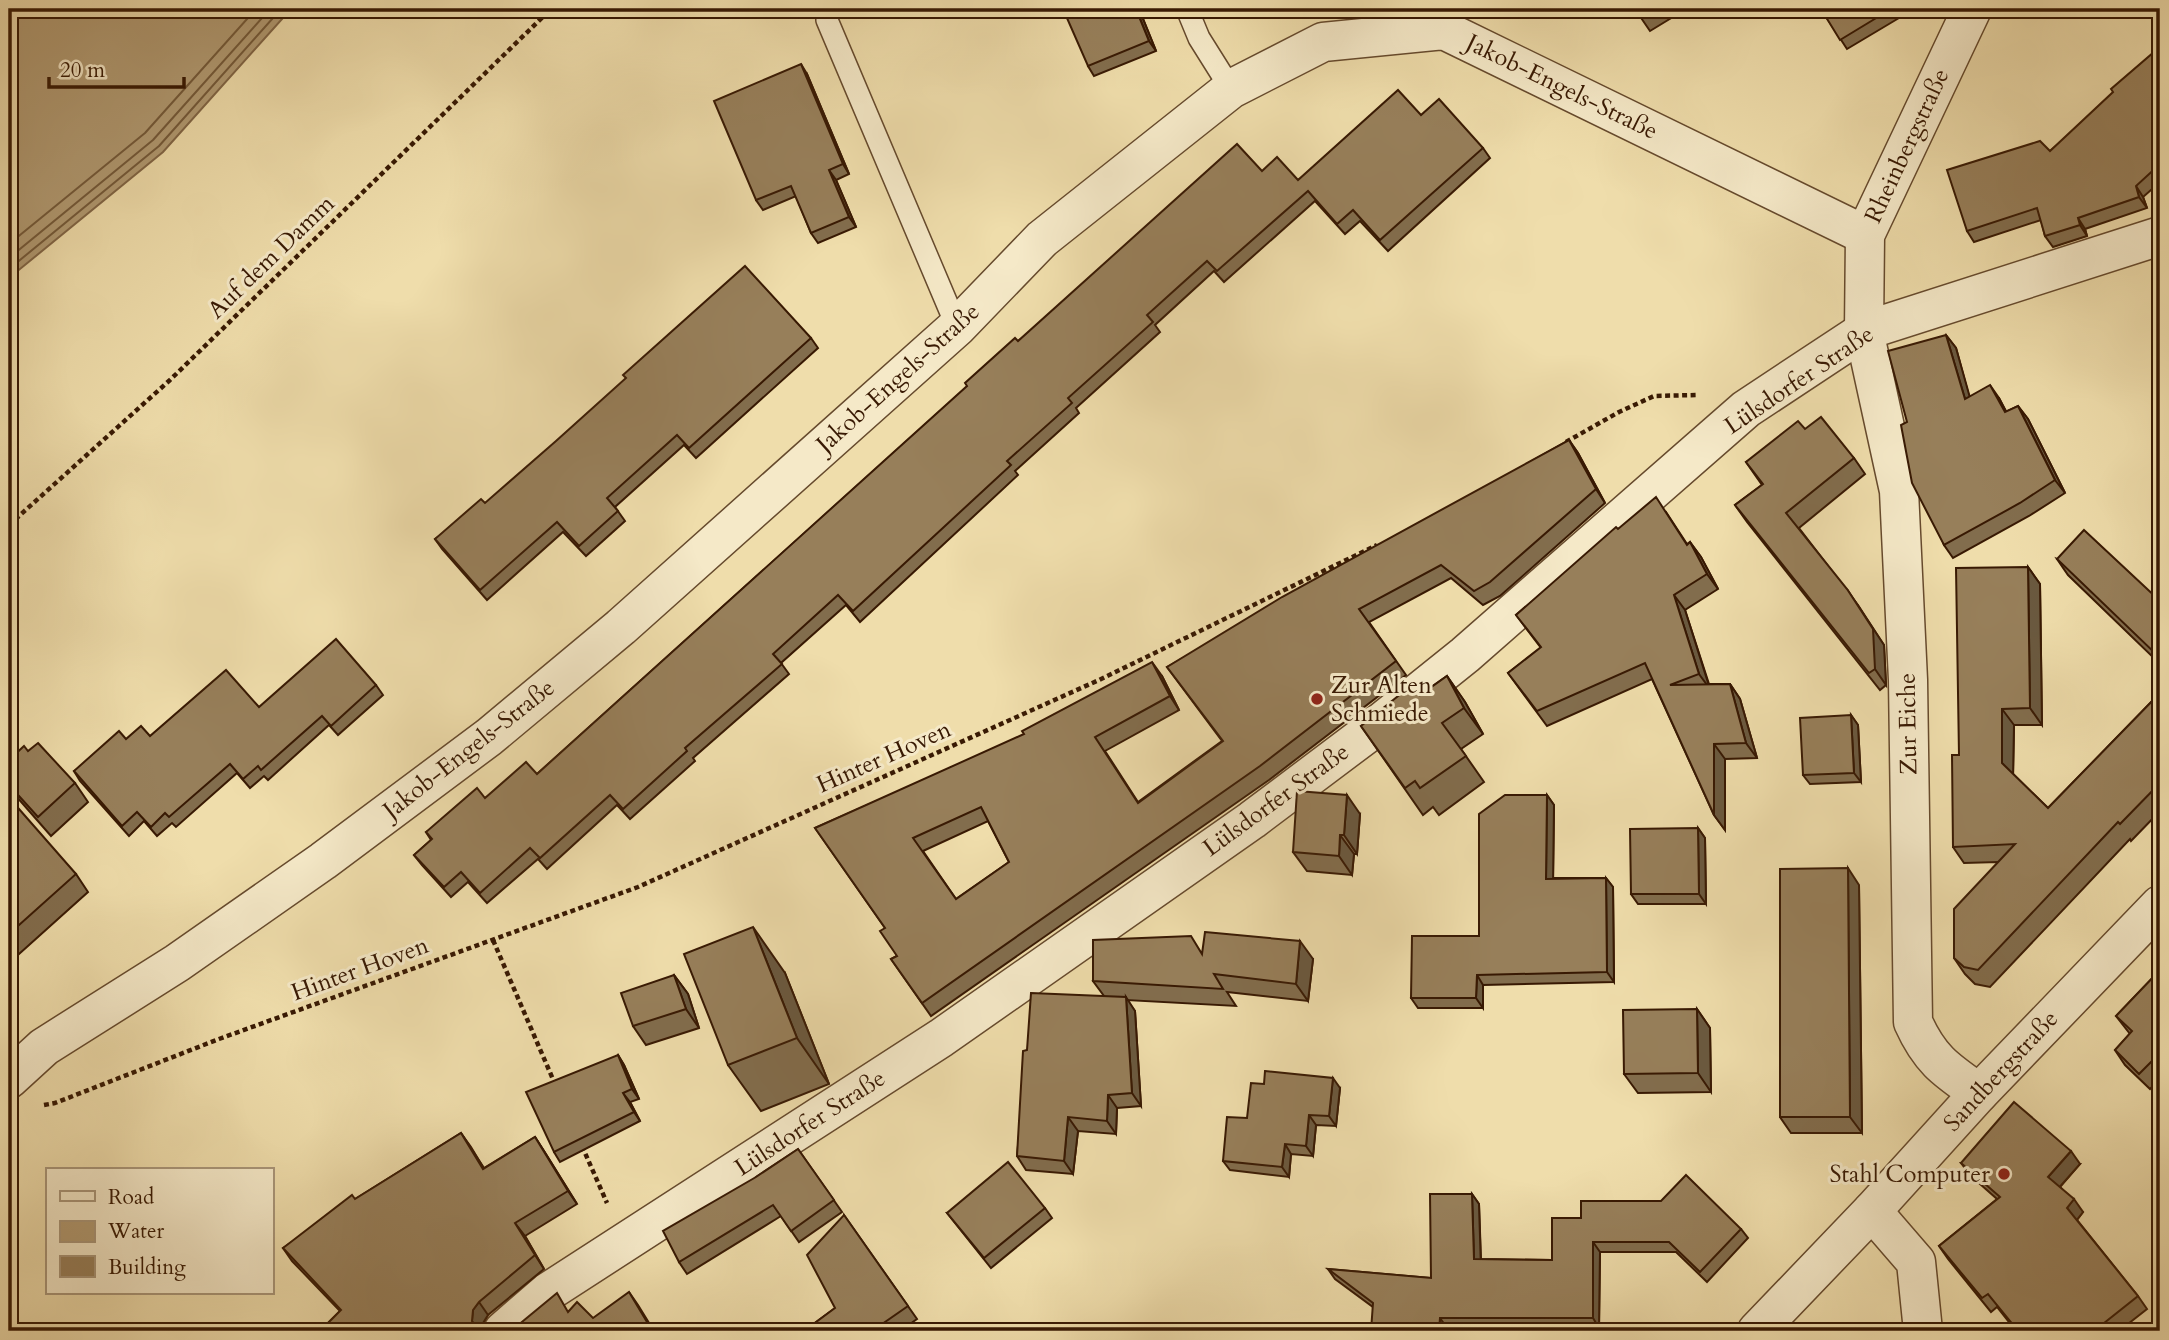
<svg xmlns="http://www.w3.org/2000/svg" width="2169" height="1340" viewBox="0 0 2169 1340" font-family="Cardo,serif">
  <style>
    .water { fill: #b19a72; stroke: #816646; stroke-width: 2 }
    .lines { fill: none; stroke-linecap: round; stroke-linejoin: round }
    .shore { stroke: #745a3a; stroke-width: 2 }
    .service-casing { stroke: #664a2d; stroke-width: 24 }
    .minor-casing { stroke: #664a2d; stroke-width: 41 }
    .tertiary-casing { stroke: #664a2d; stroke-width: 41 }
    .path { stroke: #381903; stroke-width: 4.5; stroke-dasharray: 5 3.5; stroke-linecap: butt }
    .service { stroke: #f5e9c8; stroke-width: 21 }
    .minor { stroke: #f5e9c8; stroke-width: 38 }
    .tertiary { stroke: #f5e9c8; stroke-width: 38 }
    .wall { fill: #826d4d; stroke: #381903; stroke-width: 2; fill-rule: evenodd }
    .shaded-wall { fill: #6a593f; stroke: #381903; stroke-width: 2 }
    .building { fill: #977f5a; stroke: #381903; stroke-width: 2; fill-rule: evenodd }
    .poi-dot { fill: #8f2418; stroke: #f5e9c8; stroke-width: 2.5 }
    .labels { text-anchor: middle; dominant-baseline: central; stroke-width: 6; stroke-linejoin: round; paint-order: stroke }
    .street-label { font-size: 24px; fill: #381903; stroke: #f5e9c8 }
    .poi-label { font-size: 24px; fill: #381903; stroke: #f5e9c8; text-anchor: start }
  </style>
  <rect width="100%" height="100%" fill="#efddab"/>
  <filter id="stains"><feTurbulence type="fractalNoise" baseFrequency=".00286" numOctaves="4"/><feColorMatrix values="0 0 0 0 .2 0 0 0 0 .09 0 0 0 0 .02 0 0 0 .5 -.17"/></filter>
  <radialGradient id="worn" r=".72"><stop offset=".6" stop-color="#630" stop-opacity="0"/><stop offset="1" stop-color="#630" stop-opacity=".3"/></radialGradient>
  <!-- water -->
  <polygon class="water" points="9,9 291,9 163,152 9,278"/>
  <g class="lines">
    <!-- shore -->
    <g class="shore">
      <polyline points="9,244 145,133 256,9"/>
      <polyline points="9,258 153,140 270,9"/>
      <polyline points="9,269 159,146 281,9"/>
    </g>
    <defs>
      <g id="service">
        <polyline points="1187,9 1199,38 1231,89"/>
        <polyline points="827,20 957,327"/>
      </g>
      <g id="minor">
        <path d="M1972 9 1865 235 1864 331 1899 491 1908 680 1913 1022C1930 1060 1946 1070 1979 1093"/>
        <polyline points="9,1079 44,1047 177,963 323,861 489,737 621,627 957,327 1042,239 1231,89 1323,42 1444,30 1865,235"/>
        <polyline points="1872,1211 1916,1262 1923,1331"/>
        <polyline points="503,1331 548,1292 941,1038 1252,820 1369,732 1465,655 1746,409 1864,331 2160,236"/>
      </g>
      <polyline id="tertiary" points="1757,1331 1872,1211 1979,1093 2160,905"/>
    </defs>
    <!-- service casing -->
    <use href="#service" class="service-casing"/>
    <!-- minor casing -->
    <use href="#minor" class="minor-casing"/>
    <!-- tertiary casing -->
    <use href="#tertiary" class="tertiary-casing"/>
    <!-- path -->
    <g class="path">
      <polyline points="1566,442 1619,412 1654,396 1696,395"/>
      <polyline points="9,525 170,380 551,9"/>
      <polyline points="493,940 555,1084"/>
      <polyline points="44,1105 55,1103 219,1039 638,887 1099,680 1377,545"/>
      <polyline points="582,1146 607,1203"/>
    </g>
    <!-- service -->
    <use href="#service" class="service"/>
    <!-- minor -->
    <use href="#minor" class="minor"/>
    <!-- tertiary -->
    <use href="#tertiary" class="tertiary"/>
  </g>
  <!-- wall -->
  <g class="wall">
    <polygon points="1139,9 1156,51 1094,76 1088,66"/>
    <polygon points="1635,9 1686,9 1650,31"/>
    <polygon points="1821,9 1894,9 1899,18 1847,49"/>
    <polygon points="2160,59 2160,182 2143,197 2147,208 2085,229 2087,236 2053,247 2045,236 2041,220 1974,242 1967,231 2050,151"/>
    <polygon points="807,74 849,174 836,180 856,227 818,243 811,233 796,196 763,210 756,200"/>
    <polygon points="1421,115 1483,148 1490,158 1388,251 1360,221 1345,234 1315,201 1224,282 1214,271 1155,325 1160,332 1076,408 1079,413 1015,471 1018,475 860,622 846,605 781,663 789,674 693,758 695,761 630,819 617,805 547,869 538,859 487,903 468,882 451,897 422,865 414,855 431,840 426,832 485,798 537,774 1018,341 1262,171 1298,180"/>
    <polygon points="1946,335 1956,348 1969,396 1999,398 2006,412 2018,406 2028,419 2065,493 2029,516 1953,558 1944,545 1907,422"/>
    <polygon points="811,338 818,348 696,458 684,445 615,507 625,521 586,556 563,532 487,600 442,549 435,539 485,503"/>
    <polygon points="1805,429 1854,458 1865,474 1799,528 1858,605 1884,645 1886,685 1880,690 1747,522 1735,505 1762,485 1746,462"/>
    <path d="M1569 440 1578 453 1605 503 1500 596 1483 605 1451 578 1369 622 1406 675 1269 780 931 1016 891 959 897 956 885 928 815 828 1162 676 1179 710 1105 751 1138 802 1222 741 1167 667ZM988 821 1009 862 956 899 923 851Z"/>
    <polygon points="1666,512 1687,544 1690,542 1701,557 1718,589 1685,610 1709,684 1730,684 1740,699 1757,758 1725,759 1725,830 1714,815 1652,679 1547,726 1508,673 1541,648 1516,615 1618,529"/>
    <polygon points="2057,559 2160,601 2160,664 2068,575"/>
    <polygon points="2028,567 2040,584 2042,725 2014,725 2013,774 2048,808 2159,694 2155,688 2160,682 2160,811 2131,841 2130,839 1990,987 1975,984 1965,974 1954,958 1998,862 1964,863 1953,847 1959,755"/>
    <polygon points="1447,676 1465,702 1483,734 1461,749 1484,782 1439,815 1433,807 1423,815 1361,726 1420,695"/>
    <polygon points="376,685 383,695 338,735 329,725 268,780 264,776 250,788 237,773 176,827 172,823 157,836 144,821 129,836 80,781 74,771 126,739 150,736 259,707"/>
    <polygon points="1851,715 1858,725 1861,782 1810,784 1803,775"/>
    <polygon points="28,751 75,783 88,802 51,836 9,788 9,760"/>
    <polygon points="1547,795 1554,805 1553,878 1606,878 1613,887 1614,982 1483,985 1483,1008 1418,1008 1411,998 1479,936"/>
    <polygon points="1360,814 1357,854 1354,854 1352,875 1307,871 1293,852"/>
    <polygon points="9,818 76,874 88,892 9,963"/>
    <polygon points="1698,828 1705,838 1706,904 1638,904 1631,894"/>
    <polygon points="1859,885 1862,1133 1791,1133 1780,1117"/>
    <polygon points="1202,952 1313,959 1308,1001 1227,992 1236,1006 1127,1000 1135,1011 1141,1106 1117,1108 1116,1134 1078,1131 1073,1174 1026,1170 1017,1156 1027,1050 1104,996 1093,981"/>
    <polygon points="2160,970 2160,1079 2150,1089 2125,1065 2115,1050 2130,1034 2116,1016"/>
    <polygon points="785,973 829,1084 761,1111 728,1065"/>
    <polygon points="674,975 688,994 699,1028 646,1045 633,1026"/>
    <polygon points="1697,1009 1710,1028 1711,1092 1638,1093 1624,1074"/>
    <polygon points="618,1055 624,1065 639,1099 630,1102 640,1121 560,1162 554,1152"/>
    <polygon points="1340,1088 1336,1126 1316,1125 1313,1156 1291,1154 1289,1177 1230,1170 1223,1161 1247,1118"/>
    <polygon points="461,1133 484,1168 535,1137 544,1151 577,1204 525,1236 544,1269 488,1315 483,1323 482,1331 320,1331 340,1311 292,1261 283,1248 355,1199"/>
    <polygon points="798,1149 842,1212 799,1242 781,1216 687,1274 679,1262 756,1177"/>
    <polygon points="1961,1163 2080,1164 2060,1187 2083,1212 2077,1220 2138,1296 2147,1309 2119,1331 2016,1331 1997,1307 1991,1312 1948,1259 1939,1246 1997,1199 1971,1176"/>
    <polygon points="1472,1194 1479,1204 1481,1259 1552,1260 1552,1218 1741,1229 1748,1238 1707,1282 1676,1252 1600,1252 1599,1328 1447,1328 1373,1307 1335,1279 1328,1269 1431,1278"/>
    <polygon points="1045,1208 1052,1218 991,1268 947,1213"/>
    <polygon points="844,1215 917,1319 900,1331 804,1331 835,1308"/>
  </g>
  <!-- shaded-wall -->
  <g class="shaded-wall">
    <polygon points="1136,9 1139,9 1156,51 1149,41"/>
    <polygon points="801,64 807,74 849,174 843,164"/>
    <polygon points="829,170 836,180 856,227 849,217"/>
    <polygon points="2136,186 2143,197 2147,208 2139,197"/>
    <polygon points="2078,218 2085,229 2087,236 2080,225"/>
    <polygon points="1946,335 1956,348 1974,412 1965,399"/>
    <polygon points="1990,385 1999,398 2014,426 2005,412"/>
    <polygon points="2018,406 2028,419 2065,493 2055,480"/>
    <polygon points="1569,440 1578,453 1605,503 1596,489"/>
    <polygon points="1690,542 1701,557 1718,589 1707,574"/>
    <polygon points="2028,567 2040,584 2042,725 2030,708"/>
    <polygon points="1847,589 1884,645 1886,685 1875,669"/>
    <polygon points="1674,595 1685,610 1710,689 1699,674"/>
    <polygon points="1152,662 1162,676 1179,710 1170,696"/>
    <polygon points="1447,676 1465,702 1483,734 1464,708"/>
    <polygon points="1730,684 1740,699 1757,758 1746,743"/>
    <polygon points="2002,709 2014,725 2013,780 2002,763"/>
    <polygon points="1851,715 1858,725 1861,782 1854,773"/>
    <polygon points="1714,744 1725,759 1725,830 1714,815"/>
    <polygon points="1347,795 1360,814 1357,854 1344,835"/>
    <polygon points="1547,795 1554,805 1553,888 1546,879"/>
    <polygon points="1698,828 1705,838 1706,904 1699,894"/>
    <polygon points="1340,835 1354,854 1352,875 1339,856"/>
    <polygon points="1848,868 1859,885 1862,1133 1850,1117"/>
    <polygon points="1606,878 1613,887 1614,982 1607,972"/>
    <polygon points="753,927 785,973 829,1084 797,1038"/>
    <polygon points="1300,941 1313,959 1308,1001 1296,984"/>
    <polygon points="674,975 688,994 699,1028 686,1009"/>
    <polygon points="1477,975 1483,985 1483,1008 1476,998"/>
    <polygon points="1126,997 1135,1011 1141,1106 1132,1093"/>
    <polygon points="1697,1009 1710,1028 1711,1092 1698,1073"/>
    <polygon points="618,1055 624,1065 639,1099 632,1089"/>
    <polygon points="1333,1078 1340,1088 1336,1126 1329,1116"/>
    <polygon points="623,1093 630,1102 640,1121 634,1112"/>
    <polygon points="1108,1095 1117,1108 1116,1134 1107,1121"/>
    <polygon points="1309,1115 1316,1125 1313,1156 1306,1146"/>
    <polygon points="1068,1117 1078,1131 1073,1174 1064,1161"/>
    <polygon points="461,1133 471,1147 492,1182 483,1169"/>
    <polygon points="535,1137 544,1151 577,1204 568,1191"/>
    <polygon points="1285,1144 1291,1154 1289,1177 1282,1167"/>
    <polygon points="2071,1151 2080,1164 2057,1190 2048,1177"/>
    <polygon points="1472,1194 1479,1204 1481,1269 1474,1259"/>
    <polygon points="2074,1199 2083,1212 2076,1221 2067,1208"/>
    <polygon points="515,1223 525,1236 544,1269 535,1255"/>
    <polygon points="1593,1242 1600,1252 1599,1328 1593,1318"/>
    <polygon points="629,1292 638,1305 654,1331 650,1327"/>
    <polygon points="479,1302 488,1315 483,1323 482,1331 477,1331 472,1321 473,1310"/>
    <polygon points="1440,1318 1447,1328 1446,1331 1439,1331"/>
  </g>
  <!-- building -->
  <g class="building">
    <polygon points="1063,9 1136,9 1149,41 1088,66"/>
    <polygon points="1635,9 1652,9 1640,16"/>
    <polygon points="1821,9 1891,9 1840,40"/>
    <polygon points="2154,52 2160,59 2160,164 2136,186 2139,197 2078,218 2080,225 2045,236 2037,208 1967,231 1947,170 2040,141 2050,151 2113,92 2111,89"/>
    <polygon points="801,64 843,164 829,170 849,217 811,233 791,186 756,200 714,101"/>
    <polygon points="1398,90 1421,115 1439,99 1483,148 1380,240 1353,210 1337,224 1308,191 1217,271 1207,261 1147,315 1153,322 1068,398 1072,403 1007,461 1011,465 853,611 838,595 773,654 782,664 685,748 687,751 623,809 610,795 540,858 530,848 480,893 461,872 444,887 414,855 432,839 426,832 477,788 485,798 526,762 537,774 967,386 965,383 1015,338 1018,341 1237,144 1262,171 1277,157 1298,180"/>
    <polygon points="745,266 811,338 689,448 677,435 607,498 618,511 579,546 557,522 480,590 435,539 481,499 485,503 556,441 626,378 623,375"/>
    <polygon points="1946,335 1965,399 1990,385 2005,412 2018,406 2055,480 2020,503 1944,545 1912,483 1901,425 1907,422 1888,351"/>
    <polygon points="1821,417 1854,458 1786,513 1847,589 1873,629 1875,669 1869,673 1735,505 1763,484 1746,462 1798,421 1805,429"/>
    <path d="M1569 440 1596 489 1490 582 1474 591 1441 565 1359 609 1396 661 1260 766 922 1003 891 959 897 956 880 931 885 928 815 828 1024 734 1022 731 1152 662 1170 696 1095 737 1138 803 1223 741 1167 667 1282 597ZM981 807 1009 862 956 899 913 838Z"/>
    <polygon points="1656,497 1687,545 1690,542 1707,574 1674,595 1699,674 1670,685 1730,684 1746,743 1714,744 1714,815 1645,663 1537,711 1508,673 1541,647 1516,615 1616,527 1618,529"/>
    <polygon points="2084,530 2160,601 2160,658 2057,559"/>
    <polygon points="2028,567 2030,708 2002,709 2002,763 2048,808 2160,693 2160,783 2120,824 2118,822 1978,970 1964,967 1954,958 1954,909 2015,844 1953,847 1952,755 1959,755 1956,568"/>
    <polygon points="336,639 376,685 331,726 322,716 261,770 258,766 243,779 230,764 169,817 165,813 151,827 137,812 122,826 74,771 119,731 126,739 141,726 150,736 226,670 259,707"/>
    <polygon points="1447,676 1464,708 1442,723 1466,756 1420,788 1415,781 1405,788 1361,726 1413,684 1420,695"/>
    <polygon points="2160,682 2160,693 2155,688"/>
    <polygon points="1851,715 1854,773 1803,775 1800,718"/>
    <polygon points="38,743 75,783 38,817 9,785 9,760 24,746 28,751"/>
    <polygon points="1297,791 1347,795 1344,835 1340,835 1339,856 1293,852"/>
    <polygon points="1505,795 1547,795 1546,879 1606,878 1607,972 1477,975 1476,998 1411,998 1412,936 1479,936 1479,814"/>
    <polygon points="19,809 76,874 9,934 9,818"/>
    <polygon points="1698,828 1699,894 1631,894 1630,829"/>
    <polygon points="1848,868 1850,1117 1780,1117 1780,869"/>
    <polygon points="753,927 797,1038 728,1065 684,954"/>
    <polygon points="1205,932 1300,941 1296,984 1214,974 1223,989 1093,981 1093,940 1191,936 1202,954"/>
    <polygon points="2160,970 2160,1059 2157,1056 2139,1074 2115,1050 2132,1031 2116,1016"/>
    <polygon points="674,975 686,1009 633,1026 621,993"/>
    <polygon points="1031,993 1126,997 1132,1093 1108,1095 1107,1121 1068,1117 1064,1161 1017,1156 1023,1051 1027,1050"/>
    <polygon points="1697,1009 1698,1073 1624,1074 1623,1010"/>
    <polygon points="618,1055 632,1089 623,1093 634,1112 554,1152 526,1092"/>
    <polygon points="1265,1071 1333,1078 1329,1116 1309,1115 1306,1146 1285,1144 1282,1167 1223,1161 1227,1117 1247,1118 1251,1083 1264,1084"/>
    <polygon points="2014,1102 2071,1151 2048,1177 2074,1199 2067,1208 2138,1296 2094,1331 2018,1331 1988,1294 1982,1298 1939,1246 2000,1197 1961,1163"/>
    <polygon points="461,1133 483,1169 535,1137 568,1191 515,1223 535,1255 479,1302 473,1310 472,1321 477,1331 320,1331 341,1310 283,1248 352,1195 355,1199"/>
    <polygon points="798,1149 834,1200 791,1231 773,1205 679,1262 663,1231 756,1177"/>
    <polygon points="1008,1162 1045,1208 984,1258 947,1213"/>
    <polygon points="1686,1175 1741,1229 1700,1272 1669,1242 1593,1242 1593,1318 1440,1318 1439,1331 1371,1331 1373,1303 1328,1269 1431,1278 1430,1194 1472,1194 1474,1259 1552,1260 1552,1218 1581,1218 1581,1201 1661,1201"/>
    <polygon points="844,1215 908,1306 872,1331 804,1331 835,1308 807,1255"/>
    <polygon points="629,1292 650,1327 645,1331 511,1331 557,1293 568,1312 577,1302 593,1318"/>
    <polygon points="194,1325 200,1331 188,1331"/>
  </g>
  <!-- markers -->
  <g class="poi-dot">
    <circle cx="1317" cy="699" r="7"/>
    <circle cx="2004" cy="1174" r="7"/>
  </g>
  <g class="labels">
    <!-- street labels -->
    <g class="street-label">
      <text transform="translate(1562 87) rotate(26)">Jakob-Engels-Straße</text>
      <text transform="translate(1907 146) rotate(-65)">Rheinbergstraße</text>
      <text transform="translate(271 257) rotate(-44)">Auf dem Damm</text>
      <text transform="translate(898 378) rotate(-42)">Jakob-Engels-Straße</text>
      <text transform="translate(1799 380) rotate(-34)">Lülsdorfer Straße</text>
      <text transform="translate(1908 724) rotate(-91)">Zur Eiche</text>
      <text transform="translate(469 749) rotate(-38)">Jakob-Engels-Straße</text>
      <text transform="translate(884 757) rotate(-24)">Hinter Hoven</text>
      <text transform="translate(1276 800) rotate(-36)">Lülsdorfer Straße</text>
      <text transform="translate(360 969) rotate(-20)">Hinter Hoven</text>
      <text transform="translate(2001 1071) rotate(-47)">Sandbergstraße</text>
      <text transform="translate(810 1123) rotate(-33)">Lülsdorfer Straße</text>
    </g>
    <!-- poi labels -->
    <g class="poi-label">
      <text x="1331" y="685">Zur Alten<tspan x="1331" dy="28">Schmiede</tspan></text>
      <text x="1990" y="1174" text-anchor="end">Stahl Computer</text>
    </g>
  </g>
  <!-- margin -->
  <rect width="2169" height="1340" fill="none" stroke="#efddab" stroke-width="35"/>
  <rect x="10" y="10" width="2148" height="1319" fill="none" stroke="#381903" stroke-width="3.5"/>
  <rect x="18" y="18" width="2134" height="1305" fill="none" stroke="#381903" stroke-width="2"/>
  <!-- legend -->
  <rect x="46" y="1168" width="228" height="126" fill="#f5e9c8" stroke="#a99679" stroke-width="2"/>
  <rect x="60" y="1191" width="35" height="10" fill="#f5e9c8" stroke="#a99679" stroke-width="2"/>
  <text x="108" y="1204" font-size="21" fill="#381903">Road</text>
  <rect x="60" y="1221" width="35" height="21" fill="#b19a72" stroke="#a99679" stroke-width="2"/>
  <text x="108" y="1238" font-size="21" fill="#381903">Water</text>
  <rect x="60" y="1256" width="35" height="21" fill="#977f5a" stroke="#a99679" stroke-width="2"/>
  <text x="108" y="1274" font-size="21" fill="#381903">Building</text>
  <!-- scale -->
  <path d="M49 77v10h135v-10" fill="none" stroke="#381903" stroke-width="3.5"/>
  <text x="60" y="77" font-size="21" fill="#381903" stroke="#f5e9c8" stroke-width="5" paint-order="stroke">20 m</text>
  <rect width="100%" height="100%" filter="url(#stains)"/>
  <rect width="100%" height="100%" fill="url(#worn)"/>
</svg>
